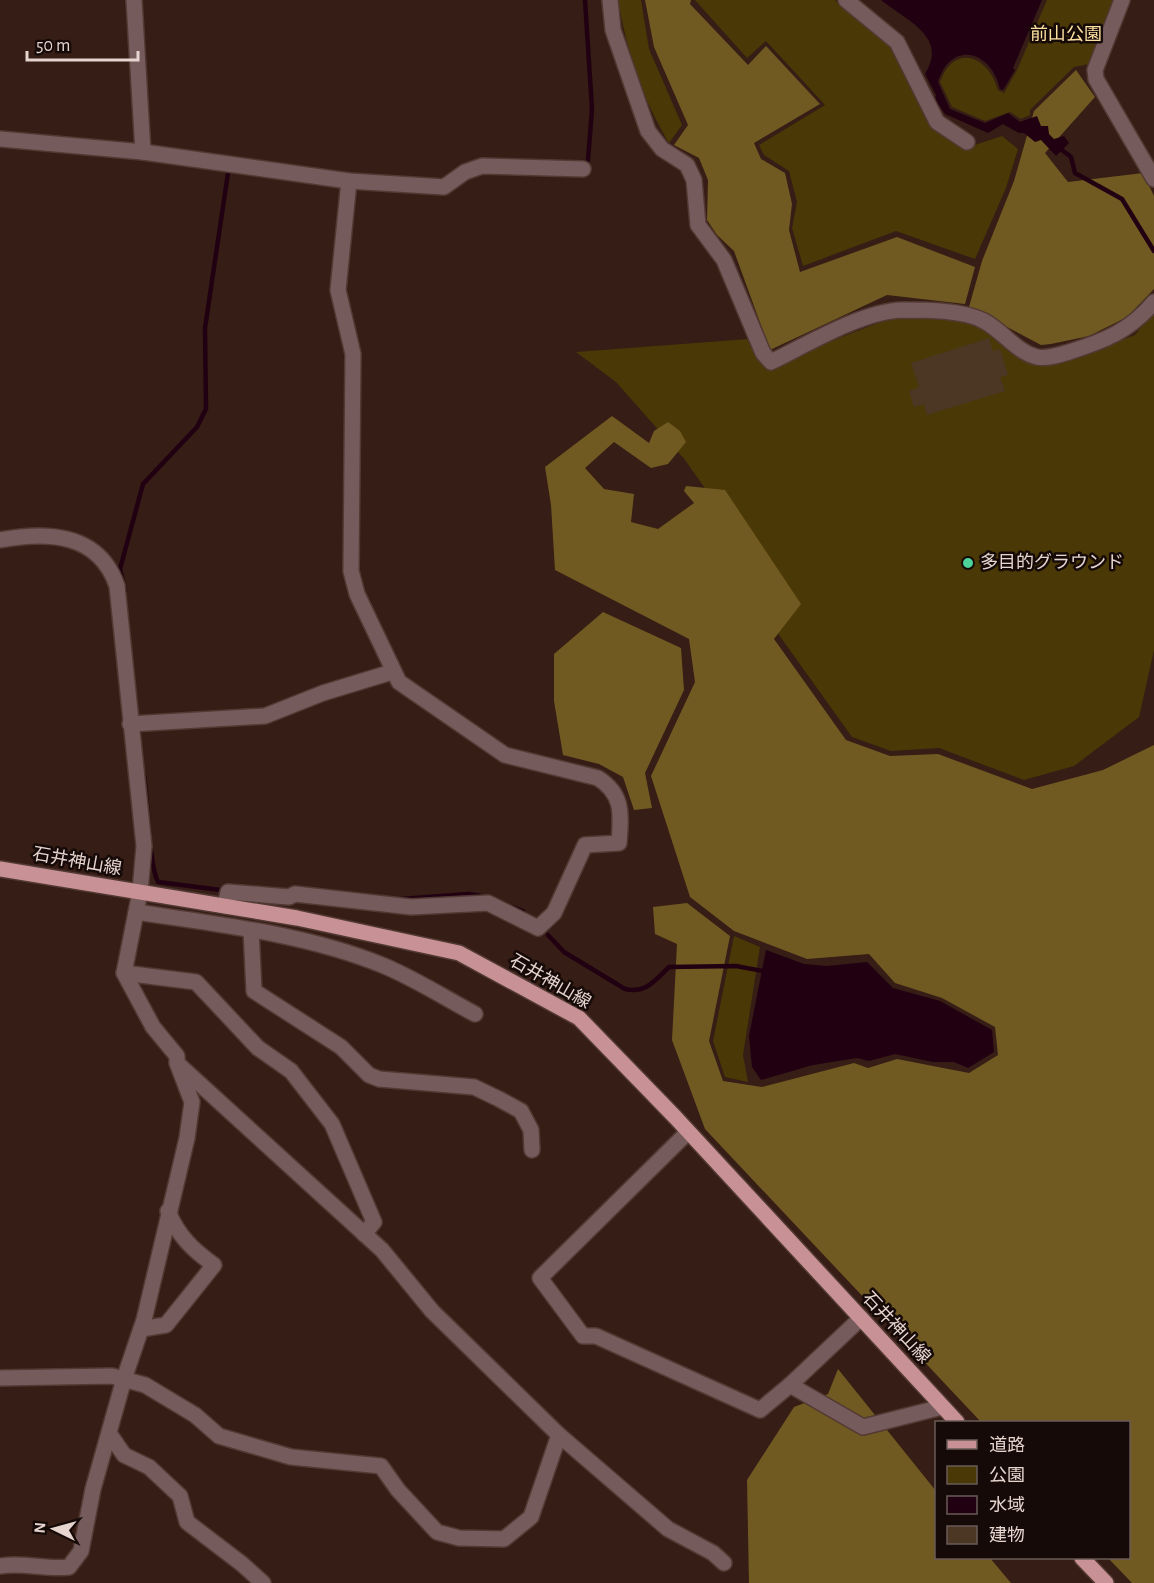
<svg xmlns="http://www.w3.org/2000/svg" width="1154" height="1583" viewBox="0 0 1154 1583" font-family="'Alegreya Sans','Noto Sans JP',sans-serif">
  <style>
    .green { fill: #4a3806 }
    .forest { fill: #705a22 }
    .water { fill: #210012 }
    .lines { fill: none; stroke-linecap: round; stroke-linejoin: round }
    .stream { stroke: #210012; stroke-width: 4.5 }
    .building { fill: #4c3725 }
    .street-casing { stroke: #523a33; stroke-width: 18 }
    .primary-casing { stroke: #523a33; stroke-width: 18 }
    .street { stroke: #765b5d; stroke-width: 15 }
    .primary { stroke: #c89196; stroke-width: 15 }
    .poi-dot { fill: #4cd39a; stroke: #150a07; stroke-width: 2 }
    .labels { text-anchor: middle; dominant-baseline: central; stroke-width: 5; stroke-linejoin: round; paint-order: stroke }
    .park-label { font-size: 18px; fill: #fce0a0; stroke: #150a07 }
    .poi-label { font-size: 18px; fill: #e6d4cf; stroke: #150a07; text-anchor: start }
    .street-label { font-size: 18px; fill: #e6d4cf; stroke: #150a07 }
  </style>
  <rect width="100%" height="100%" fill="#361d15"/>
  <!-- green -->
  <g class="green">
    <path d="M618 0H641L649 49 682 125 669 143C642 98 627 51 618 0Z"/>
    <polygon points="695,0 835,0 896,52 933,129 969,147 1002,136 1018,149 1006,188 975,259 896,231 803,266 792,228 797,202 789,171 764,155 759,145 825,105 766,41 747,58"/>
    <path d="M1047 0H1114L1089 64 1074 67 1030 110V115L1021 119 1010 112 985 121 952 107 940 82C954 42 989 56 998 90L1004 93 1017 70Z"/>
    <path d="M1154 311V650L1139 717 1074 766 1024 780 939 748 891 751 852 737 779 635 773 598 731 525 685 460 616 382 576 352 749 339C755 352 759 368 774 370L816 347 878 323 904 316 969 321 985 328 1037 364 1062 362 1135 335Z"/>
    <polygon points="734,936 760,947 743,1055 748,1082 725,1077 713,1041"/>
  </g>
  <!-- forest -->
  <g class="forest">
    <polygon points="645,0 691,0 690,4 748,65 766,46 820,104 754,143 761,159 785,173 792,204 789,230 800,272 897,237 975,267 965,304 887,295 770,350 734,251 717,235 707,220 708,180 699,158 674,145 688,125 654,47"/>
    <polygon points="1076,70 1095,97 1045,153 1068,182 1143,173 1154,196 1154,289 1127,317 1089,336 1051,344 1041,345 969,307 982,261 1014,181 1034,111"/>
    <polygon points="612,416 649,443 654,431 668,422 680,431 686,442 668,464 651,468 614,442 585,468 604,489 634,494 631,522 658,529 694,503 684,491 686,486 725,490 801,604 774,639 846,740 890,756 938,754 1032,789 1103,770 1154,745 1154,1583 1132,1583 1108,1558 1128,1558 1128,1422 981,1422 705,1129 672,1040 677,944 655,934 653,907 687,903 730,936 709,1041 723,1081 762,1087 854,1063 868,1068 897,1059 969,1073 998,1055 995,1027 942,998 895,983 869,954 807,959 734,931 690,897 651,776 695,682 689,639 555,570 551,505 545,467"/>
    <polygon points="603,612 681,648 684,690 645,773 652,808 634,810 623,777 599,764 563,755 554,701 554,654"/>
    <polygon points="838,1369 936,1491 936,1558 990,1558 1011,1583 749,1583 747,1480 794,1407 828,1394"/>
  </g>
  <!-- water -->
  <g class="water">
    <path d="M881 0H1042L1013 68 1015 70 1003 90 1000 89C991 50 951 40 938 82L950 109 985 123 1008 113 1020 122 1037 116 1041 126H1048L1049 134 1054 139 1064 136 1069 143 1056 156 1041 140 1035 142 1024 133H1019L1003 124 988 133 945 114 935 100 936 95 925 74C948 36 908 22 881 0Z"/>
    <polygon points="766,950 804,964 827,966 867,962 893,988 940,1001 992,1030 994,1052 968,1068 954,1062 933,1062 895,1054 869,1061 857,1058 813,1065 761,1080 752,1067 749,1036"/>
  </g>
  <g class="lines">
    <!-- stream -->
    <g class="stream">
      <polyline points="585,0 592,109 588,160"/>
      <polyline points="1058,147 1071,157 1075,173 1122,199 1154,251"/>
      <polyline points="125,591 120,569 143,484 197,427 206,409 205,328 228,173"/>
      <path d="M144 775C148 800 149 865 158 882L221 890"/>
      <polyline points="401,899 469,894 487,897"/>
      <polyline points="512,907 523,911"/>
      <path d="M548 935 564 952 625 989C646 994 655 980 669 967L736 966 768 972"/>
    </g>
  </g>
  <!-- building -->
  <polygon class="building" points="989,338 993,351 1000,349 1008,375 1000,377 1005,391 927,415 924,404 914,407 909,391 919,387 911,363"/>
  <g class="lines">
    <defs>
      <g id="street">
        <polyline points="134,0 143,152"/>
        <path d="M610 0 613 30 648 131 662 149 687 165 694 180 698 225 724 260 763 353 771 362C808 344 862 311 903 310 927 310 963 310 984 321 1003 331 1016 352 1037 357 1048 359 1059 355 1069 352 1104 341 1130 331 1154 302"/>
        <polyline points="846,0 897,42 937,122 967,142"/>
        <polyline points="1122,0 1095,70 1096,79 1154,179"/>
        <polyline points="0,139 143,152 349,181 444,187 465,172 482,166 583,169"/>
        <path d="M0 540C48 531 99 533 117 586L144 846 140 892 124 973 153 1027 177 1056V1063L192 1102 187 1138 144 1320 124 1379 93 1489 81 1551 69 1567C46 1570 24 1562 0 1566"/>
        <polyline points="130,724 265,716 323,693 392,672"/>
        <path d="M225 906 228 892 289 897 295 894 411 907 488 903 538 928 554 913 585 845 619 843C621 814 624 795 598 778L505 755 399 682 357 594 351 571 353 354 338 290 349 181"/>
        <path d="M136 912C217 924 306 934 382 965 414 978 445 998 475 1014"/>
        <polyline points="251,930 254,991 341,1047 369,1075 379,1079 474,1087 499,1099 521,1111 531,1130 532,1150"/>
        <polyline points="124,973 196,982 258,1048 291,1071 332,1124 374,1222 364,1234"/>
        <polyline points="179,1065 382,1250 432,1311 559,1435 668,1529 713,1553 724,1563"/>
        <polyline points="688,1132 540,1278 583,1336 596,1336 760,1410 790,1385"/>
        <polyline points="861,1318 790,1385 863,1427 942,1407"/>
        <path d="M141 1329 166 1325 214 1265C193 1250 178 1236 168 1211"/>
        <polyline points="0,1378 112,1376 145,1385 195,1415 219,1436 291,1457 381,1466 398,1490 437,1532 459,1538 504,1539 531,1517 559,1435"/>
        <polyline points="109,1433 124,1455 149,1467 180,1496 187,1522 242,1564 263,1583"/>
      </g>
      <g id="primary">
        <polyline points="0,869 297,918 459,953 579,1018 675,1117 957,1422"/>
        <polyline points="1082,1558 1106,1583"/>
      </g>
    </defs>
    <!-- street casing -->
    <use href="#street" class="street-casing"/>
    <!-- primary casing -->
    <use href="#primary" class="primary-casing"/>
    <!-- street -->
    <use href="#street" class="street"/>
    <!-- primary -->
    <use href="#primary" class="primary"/>
  </g>
  <!-- markers -->
  <circle class="poi-dot" cx="968" cy="563" r="6"/>
  <g class="labels">
    <!-- park labels -->
    <g class="park-label">
      <text x="1066" y="35">前山公園</text>
    </g>
    <!-- poi labels -->
    <g class="poi-label">
      <text x="980" y="563">多目的グラウンド</text>
    </g>
    <!-- street labels -->
    <g class="street-label">
      <text transform="translate(77 862) rotate(10)">石井神山線</text>
      <text transform="translate(550 982) rotate(30)">石井神山線</text>
      <text transform="translate(896 1328) rotate(47)">石井神山線</text>
    </g>
  </g>
  <!-- legend -->
  <rect x="935" y="1421" width="195" height="138" fill="#150a07" stroke="#695b57" stroke-width="1.5"/>
  <rect x="947" y="1440" width="30" height="9" fill="#c89196" stroke="#695b57" stroke-width="1.5"/>
  <text x="989" y="1451" font-size="18" fill="#e6d4cf">道路</text>
  <rect x="947" y="1466" width="30" height="18" fill="#4a3806" stroke="#695b57" stroke-width="1.5"/>
  <text x="989" y="1481" font-size="18" fill="#e6d4cf">公園</text>
  <rect x="947" y="1496" width="30" height="18" fill="#210012" stroke="#695b57" stroke-width="1.5"/>
  <text x="989" y="1511" font-size="18" fill="#e6d4cf">水域</text>
  <rect x="947" y="1526" width="30" height="18" fill="#4c3725" stroke="#695b57" stroke-width="1.5"/>
  <text x="989" y="1541" font-size="18" fill="#e6d4cf">建物</text>
  <!-- north arrow -->
  <g transform="translate(54 1529) rotate(275)" stroke="#150a07" stroke-width="4.5" paint-order="stroke">
  <path d="M0-4.5L10 22L0 15L-10 22Z" fill="#e6d4cf"/>
  <text y="-9" font-size="16" font-weight="bold" text-anchor="middle" fill="#e6d4cf">N</text>
  </g>
  <!-- scale -->
  <path d="M27 51v9h111v-9" fill="none" stroke="#e6d4cf" stroke-width="3"/>
  <text x="36" y="51" font-size="18" fill="#e6d4cf" stroke="#150a07" stroke-width="4.5" paint-order="stroke">50 m</text>
</svg>
